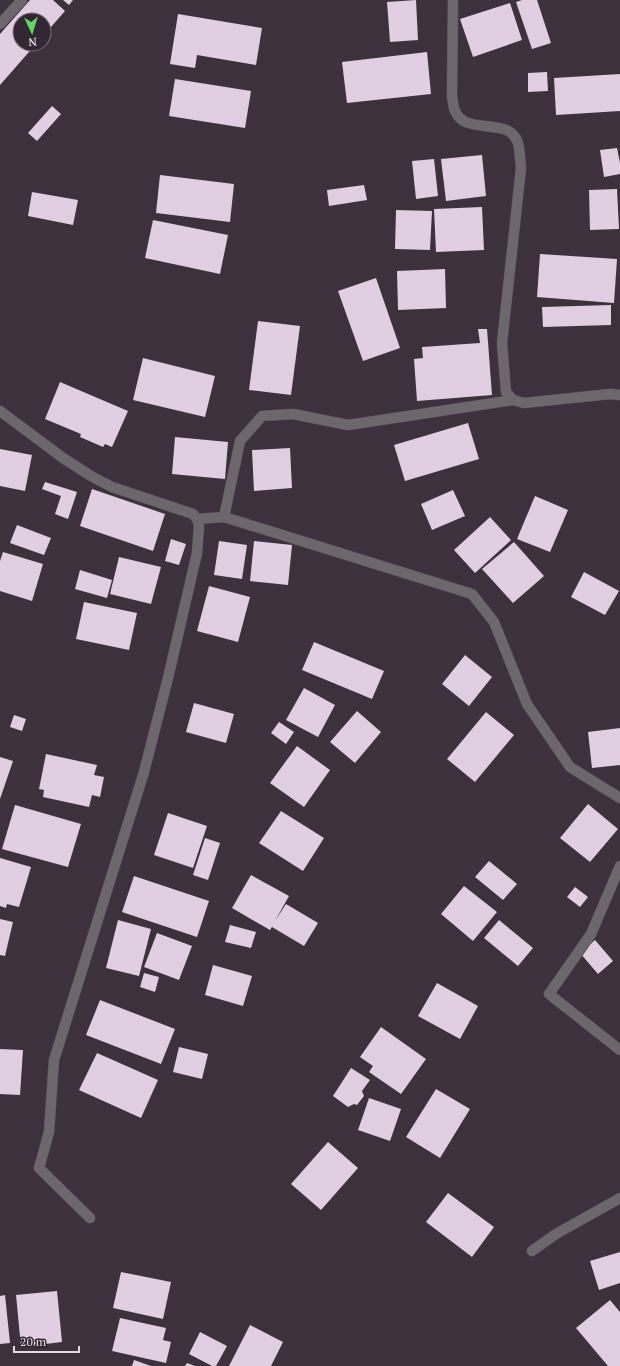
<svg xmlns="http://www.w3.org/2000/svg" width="620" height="1366" viewBox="0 0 620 1366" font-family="'PT Serif',serif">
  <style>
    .building { fill: #dfcfe0 }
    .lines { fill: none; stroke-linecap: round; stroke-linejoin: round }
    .minor-casing { stroke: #5b4f5b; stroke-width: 11 }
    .minor { stroke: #6d676d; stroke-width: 10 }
  </style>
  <rect width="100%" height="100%" fill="#3d313e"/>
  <!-- building -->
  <g class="building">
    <polygon points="30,0 53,0 65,11 44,35 44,20 20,20 20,44 36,44 0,85 0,34"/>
    <polygon points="63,0 73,0 69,5"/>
    <polygon points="416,0 418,40 390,42 387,2"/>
    <polygon points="522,0 537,0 551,43 532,49 516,2"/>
    <polygon points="510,3 522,40 473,57 460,19"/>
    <polygon points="178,14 262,28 256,65 197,55 195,68 170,64"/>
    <polygon points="427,52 431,94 347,103 342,62"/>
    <polygon points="547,72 548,91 528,92 528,73"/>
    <polygon points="620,74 620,111 556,115 554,78"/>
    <polygon points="175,79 251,91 245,128 169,116"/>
    <polygon points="52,106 61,114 37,141 28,133"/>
    <polygon points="617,148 620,163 620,174 604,177 600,150"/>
    <polygon points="482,155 486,196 446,201 441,159"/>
    <polygon points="434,159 438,196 416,199 412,161"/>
    <polygon points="160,175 234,184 230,222 156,213"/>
    <polygon points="364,185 367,200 329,206 327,190"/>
    <polygon points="617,189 619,229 590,230 589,190"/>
    <polygon points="32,192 78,200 73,225 28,216"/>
    <polygon points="482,207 484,250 436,252 434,209"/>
    <polygon points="396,210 432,211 430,250 395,249"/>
    <polygon points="153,220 228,235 220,274 145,258"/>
    <polygon points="540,254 617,259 614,303 537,297"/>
    <polygon points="445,269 446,308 398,310 397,271"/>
    <polygon points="376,278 400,348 363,361 338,291"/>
    <polygon points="611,305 611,325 543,327 542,307"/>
    <polygon points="258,321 300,326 291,395 249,390"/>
    <polygon points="478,329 487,329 492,395 417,401 414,359 423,358 422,347 480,343"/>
    <polygon points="143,358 215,376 205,417 133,400"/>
    <polygon points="60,382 128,411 112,447 105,444 103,447 80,437 81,434 45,419"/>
    <polygon points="468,423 479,459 405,481 394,445"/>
    <polygon points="175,437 228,442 225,479 172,474"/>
    <polygon points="290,448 292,488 254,491 252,450"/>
    <polygon points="0,449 32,455 25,491 0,486"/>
    <polygon points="45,482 77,492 68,519 55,514 61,496 42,489"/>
    <polygon points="92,489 165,514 153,551 80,526"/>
    <polygon points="453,490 465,516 432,530 421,504"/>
    <polygon points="535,496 568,510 550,552 517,539"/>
    <polygon points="490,517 511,540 475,573 454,550"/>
    <polygon points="17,525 51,538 44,555 10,543"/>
    <polygon points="171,539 186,544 179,565 165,561"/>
    <polygon points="219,541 247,545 242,579 214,575"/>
    <polygon points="254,541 292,545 288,585 250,581"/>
    <polygon points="514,542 544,576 513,603 482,569"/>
    <polygon points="3,552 43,564 32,601 0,591 0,561"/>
    <polygon points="119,557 161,567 151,604 110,594"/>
    <polygon points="80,570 112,580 107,598 75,589"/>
    <polygon points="584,572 619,591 605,615 571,597"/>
    <polygon points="209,586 250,597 238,642 197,631"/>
    <polygon points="84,602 137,613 129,650 76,639"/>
    <polygon points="314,642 384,671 372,699 302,670"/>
    <polygon points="465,655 492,677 469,706 442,684"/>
    <polygon points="304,688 335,705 318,737 286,720"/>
    <polygon points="194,703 234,714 226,743 186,732"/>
    <polygon points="357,711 381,732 355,763 330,742"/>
    <polygon points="486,712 514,735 475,782 447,759"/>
    <polygon points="14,715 26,719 22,731 10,727"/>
    <polygon points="279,722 294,732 286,744 271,733"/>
    <polygon points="620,728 620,765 592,768 588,732"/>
    <polygon points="297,746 330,770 304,807 270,783"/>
    <polygon points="46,754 97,765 94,775 104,777 100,797 92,795 89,807 43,797 44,790 39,789"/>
    <polygon points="0,757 13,761 0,799"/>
    <polygon points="588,804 618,829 590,862 560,838"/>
    <polygon points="15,805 81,824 68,867 2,849"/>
    <polygon points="281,811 324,838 303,871 259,843"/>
    <polygon points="168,813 207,826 193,868 154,855"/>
    <polygon points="205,838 220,843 208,880 193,875"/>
    <polygon points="0,858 31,867 19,907 7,904 6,908 0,906"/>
    <polygon points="489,861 517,884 503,900 475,877"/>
    <polygon points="251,875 289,896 275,921 286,904 318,923 304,946 272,927 270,930 232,908"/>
    <polygon points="134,876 209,901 197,937 122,912"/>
    <polygon points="464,886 497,912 473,941 441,914"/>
    <polygon points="575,887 588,897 580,907 567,897"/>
    <polygon points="0,919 13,922 5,956 0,955"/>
    <polygon points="118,920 151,929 139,976 106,968"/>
    <polygon points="499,920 533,948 518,966 484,938"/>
    <polygon points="230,925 256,932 251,948 225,942"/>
    <polygon points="157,933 192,946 179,980 144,967"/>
    <polygon points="595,940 613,961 598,974 580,953"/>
    <polygon points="213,965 252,976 243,1006 205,995"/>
    <polygon points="144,973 159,977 155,992 140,987"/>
    <polygon points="437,983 478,1006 460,1039 418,1016"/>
    <polygon points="100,1000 175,1029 161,1064 86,1035"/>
    <polygon points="381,1027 426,1059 401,1094 369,1072 373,1066 360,1057"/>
    <polygon points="179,1047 208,1054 202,1079 173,1072"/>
    <polygon points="0,1049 23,1050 20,1095 0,1094"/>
    <polygon points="97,1053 158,1080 141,1118 79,1090"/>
    <polygon points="351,1068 370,1080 362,1091 364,1096 357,1105 354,1104 348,1107 333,1096"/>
    <polygon points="436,1089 470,1109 440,1158 406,1137"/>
    <polygon points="369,1098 401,1109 390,1141 358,1130"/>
    <polygon points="328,1142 358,1168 321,1210 291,1184"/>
    <polygon points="448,1193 494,1227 472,1257 426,1222"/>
    <polygon points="620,1252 620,1283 599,1290 590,1261"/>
    <polygon points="121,1272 171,1282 163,1319 113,1308"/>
    <polygon points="57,1291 62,1342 21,1347 16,1295"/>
    <polygon points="5,1295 10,1343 0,1344 0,1296"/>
    <polygon points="610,1300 620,1312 620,1366 608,1366 576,1328"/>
    <polygon points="120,1318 166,1328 163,1340 171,1342 166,1363 112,1351"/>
    <polygon points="250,1325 283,1342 271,1366 229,1366"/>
    <polygon points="200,1332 227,1346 216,1366 212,1366 189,1354"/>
    <polygon points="134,1360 151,1366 132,1366"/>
    <polygon points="187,1363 195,1366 185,1366"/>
  </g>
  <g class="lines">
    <defs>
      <g id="minor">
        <path d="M453 0 452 96C453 100 453 107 455 111 466 137 509 115 518 143 520 151 520 160 521 168L502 343 506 392 513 400 524 403 610 394 620 395"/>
        <polyline points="0,24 22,0"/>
        <polyline points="0,411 63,458 91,476 112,487 193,514 197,519 199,526 197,553 168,678 144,772 54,1060 49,1132 39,1168 90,1218"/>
        <polyline points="224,517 240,441 262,416 293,414 348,425 513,400"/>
        <polyline points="197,519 224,517 472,594 494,622 527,704 570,767 620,798"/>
        <polyline points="620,866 591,934 549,994 620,1050"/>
        <polyline points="532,1251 556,1234 620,1198"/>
      </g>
    </defs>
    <!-- minor casing -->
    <use href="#minor" class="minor-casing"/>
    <!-- minor -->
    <use href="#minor" class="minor"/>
  </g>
  <!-- north arrow -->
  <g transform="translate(32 32) rotate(176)"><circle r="19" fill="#332733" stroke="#796e79"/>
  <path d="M0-3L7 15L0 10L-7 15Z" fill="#63d468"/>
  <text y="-6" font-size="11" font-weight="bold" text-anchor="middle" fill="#e1d9e1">N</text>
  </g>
  <!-- scale -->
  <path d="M14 1346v6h65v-6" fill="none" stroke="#e1d9e1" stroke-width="2"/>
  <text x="20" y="1346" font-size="12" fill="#e1d9e1" stroke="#332733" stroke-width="3" paint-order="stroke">20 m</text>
</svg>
